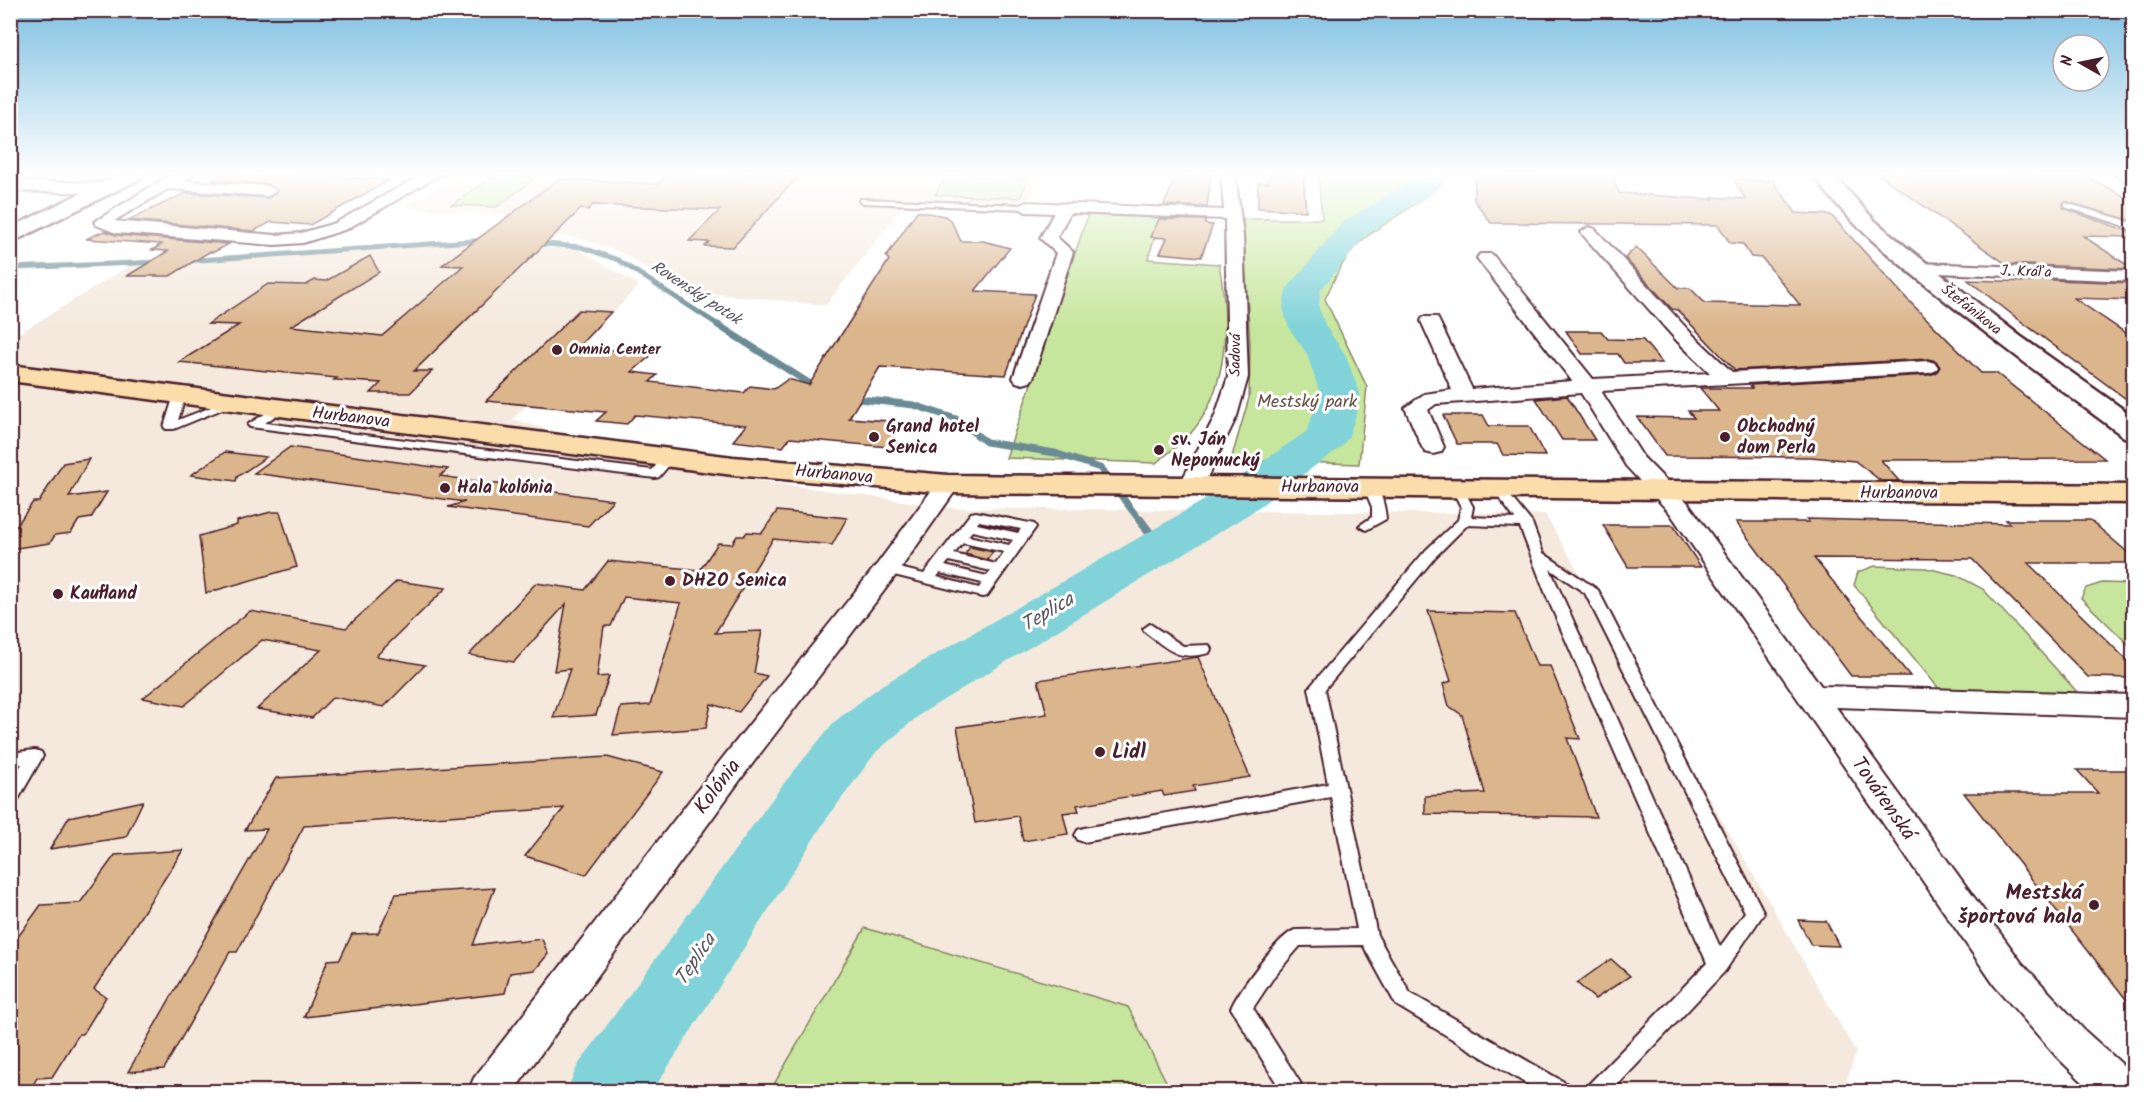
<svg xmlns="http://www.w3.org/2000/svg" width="2144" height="1102" viewBox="0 0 2144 1102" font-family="Kalam,sans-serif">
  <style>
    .built { fill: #f4e9dc }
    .green { fill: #c7e69d; stroke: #888264; stroke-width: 1.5 }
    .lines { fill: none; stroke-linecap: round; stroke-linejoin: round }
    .stream-far2 { stroke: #6b8b93; stroke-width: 5 }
    .stream-far1 { stroke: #6b8b93; stroke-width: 7 }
    .stream { stroke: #6b8b93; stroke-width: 9 }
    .river { fill: #81d3d9; fill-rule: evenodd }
    .building { fill: #dbb58c; stroke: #4a1f2b; stroke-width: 1.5 }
    .lane-casing { stroke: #4a1f2b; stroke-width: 4 }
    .street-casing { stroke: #4a1f2b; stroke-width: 4 }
    .secondary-casing { stroke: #4a1f2b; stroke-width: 5 }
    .primary-casing { stroke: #4a1f2b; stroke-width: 5 }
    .lane { fill: #fff; fill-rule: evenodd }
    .street { fill: #fff; fill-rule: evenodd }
    .secondary { fill: #fff; fill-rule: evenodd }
    .primary { fill: #fbddab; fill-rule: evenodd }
    .poi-dot { fill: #4a1f2b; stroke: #fff; stroke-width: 2 }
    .labels { text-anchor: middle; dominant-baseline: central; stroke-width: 6; stroke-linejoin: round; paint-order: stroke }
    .far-street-label { font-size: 15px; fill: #4a1f2b; stroke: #fff }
    .far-poi-label { font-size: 15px; font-weight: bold; fill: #4a1f2b; stroke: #fff; text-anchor: start }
    .far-water-label { font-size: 16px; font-style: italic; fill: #5a555f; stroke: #fff }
    .park-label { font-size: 18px; fill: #695148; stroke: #fff }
    .street-label { font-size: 18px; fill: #4a1f2b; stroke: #fff }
    .poi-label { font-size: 18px; font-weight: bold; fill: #4a1f2b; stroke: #fff; text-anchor: start }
    .water-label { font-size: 20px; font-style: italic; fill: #5a555f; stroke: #fff }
    .near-poi-label { font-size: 21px; font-weight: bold; fill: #4a1f2b; stroke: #fff; text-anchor: start }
    .near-street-label { font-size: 21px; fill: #4a1f2b; stroke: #fff }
  </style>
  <rect width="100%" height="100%" fill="#fff"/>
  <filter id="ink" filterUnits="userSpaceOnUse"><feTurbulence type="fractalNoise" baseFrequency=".0167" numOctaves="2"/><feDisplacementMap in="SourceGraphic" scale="12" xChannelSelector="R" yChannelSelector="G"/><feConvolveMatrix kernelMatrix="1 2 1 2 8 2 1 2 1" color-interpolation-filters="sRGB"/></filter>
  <g filter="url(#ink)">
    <!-- built -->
    <g class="built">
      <polygon points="462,174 1046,174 1037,191 1028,199 1025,210 903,206 826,305 684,291 621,252 576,237 546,236 498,224 508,215 405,207"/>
      <polygon points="481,242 579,250 639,285 513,419 674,469 953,508 1545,514 1856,1052 1843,1092 11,1091 11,338 130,266"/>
    </g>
    <!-- green -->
    <g class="green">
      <path d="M1318 174H1449C1436 195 1386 221 1365 238 1345 253 1335 278 1325 299L1367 387 1359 464 1231 460 1249 398 1250 346 1243 219H1322Z"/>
      <polygon points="495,176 537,177 496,207 451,205"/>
      <polygon points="946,176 1028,179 1020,198 935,195"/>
      <path d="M1089 212 1162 213 1148 259 1219 264C1229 318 1230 388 1191 433 1182 444 1167 453 1156 463L1006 458Z"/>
      <polygon points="1875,566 1926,568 1956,575 1983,589 2089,705 1949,701 1854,585 1858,572"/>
      <polygon points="2102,583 2133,584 2133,649 2081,598 2086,588"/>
      <polygon points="865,928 1128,1007 1171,1091 770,1091"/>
    </g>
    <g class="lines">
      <!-- stream-far2 -->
      <g class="stream-far2">
        <polyline points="535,243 581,247 618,260 720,326"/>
        <polyline points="185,261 486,240"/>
        <polyline points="10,268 160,262"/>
      </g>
      <!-- stream-far1 -->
      <g class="stream-far1">
        <polyline points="718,325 818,389"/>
        <polyline points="850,398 914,405 956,419 986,442 1055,453 1100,468 1141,522"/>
      </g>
      <!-- stream -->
      <polyline class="stream" points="1140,520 1160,547"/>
      <!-- river -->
      <polygon class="river" points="1418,174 1448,174 1433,192 1365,236 1320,291 1319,308 1326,327 1345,354 1360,394 1355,418 1348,438 1341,447 1249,514 922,713 876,752 825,821 652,1092 566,1092 578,1065 781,787 834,722 882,685 1215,494 1307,431 1320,394 1307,354 1289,328 1283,308 1286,290 1343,222 1413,180"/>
    </g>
    <!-- building -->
    <g class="building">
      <polygon points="225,174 286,174 390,180 310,225 271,222 254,231 128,220 186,193 268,198 278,192 268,184 212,180"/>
      <polygon points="669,174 800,174 733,247 705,246 709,242 689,241 720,210 593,205 588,210 581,209 414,371 432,371 410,393 371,393 381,383 334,380 337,378 179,362 239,325 208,324 268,284 306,285 315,280 326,281 370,256 379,272 291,326 382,336 463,266 442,265 559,179 657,184"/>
      <polygon points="1177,174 1211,174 1207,207 1164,205"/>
      <polygon points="1268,174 1303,174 1306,211 1258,208 1258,183 1268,183"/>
      <polygon points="1475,174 1612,174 1619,193 1705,199 1713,199 1712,197 1746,199 1733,179 1773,181 1796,213 1831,215 1907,299 1981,373 1996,373 2105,459 1881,460 1899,481 1881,481 1855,461 1811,457 1665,456 1637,417 1694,418 1688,411 1719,411 1700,388 1752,388 1750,385 1928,375 1936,373 1940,367 1936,361 1928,359 1735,370 1677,310 1672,309 1625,258 1636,247 1678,288 1690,288 1705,303 1800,305 1762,258 1751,257 1743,244 1730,243 1718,225 1491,223 1474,200"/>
      <polygon points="1878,174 2082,174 2133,201 2133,222 2066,201 2063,203 2063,208 2133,233 2133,237 2083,236 2133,269 2006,264"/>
      <polygon points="917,211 945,216 951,221 961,241 983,241 1010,248 975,291 1035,294 1006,375 880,367 849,418 901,422 888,447 790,438 783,447 733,441 746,425 635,415 627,424 596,421 606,412 486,401 579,310 611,312 577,348 655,352 632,372 657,375 650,382 744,393 750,386 774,389 788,379 809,385 889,260 886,257"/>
      <polygon points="1159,219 1206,220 1205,224 1213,225 1201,257 1160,253 1167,238 1151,237"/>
      <polygon points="104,231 116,235 229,244 214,252 209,252 170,276 127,276 168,251 152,250 162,244 86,239"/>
      <polygon points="2027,279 2133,283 2133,300 2074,298 2133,338 2133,404 2018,319 1968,280 2031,282"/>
      <polygon points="1566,331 1601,331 1608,339 1643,340 1662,363 1624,363 1618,354 1582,354"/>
      <polygon points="1567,396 1595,440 1562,440 1536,399"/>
      <polygon points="1443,415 1483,415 1489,426 1529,426 1545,456 1503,455 1497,444 1457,444"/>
      <polygon points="290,447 448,469 440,476 613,500 588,526 448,507 465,502 254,473"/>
      <polygon points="225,452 266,457 237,477 236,481 191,475"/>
      <polygon points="89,459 69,497 107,492 91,518 79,520 71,533 55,535 50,543 10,549 10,535 33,502 39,502 63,463"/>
      <polygon points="777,511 847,518 832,545 773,539 715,633 762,631 754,673 767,676 739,712 711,704 706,728 613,735 621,707 650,705 681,603 624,597 611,626 604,626 597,677 609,676 596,715 553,718 570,669 554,671 566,604 514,662 469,655 536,583 585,590 608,561 700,570 718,543 732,544 737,536 744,536 747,532 762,533"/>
      <polygon points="271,512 280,512 297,567 206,593 199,536 237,525 237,521"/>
      <polygon points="1807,519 2010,524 2006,520 2090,520 2133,557 2133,563 2028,563 2133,666 2133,678 2088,677 1972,559 1814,558 1910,676 1851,676 1736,522 1809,522"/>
      <polygon points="1603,525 1673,525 1701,567 1628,567"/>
      <polygon points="970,547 993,552 987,560 965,554"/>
      <polygon points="397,581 446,588 376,656 425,665 384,707 333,697 312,718 257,709 321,650 262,640 184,706 143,698 250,611 346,628"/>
      <polygon points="1428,611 1515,613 1537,666 1550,666 1580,739 1567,738 1596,817 1425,814 1425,796 1485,793 1462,715 1449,706 1443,684 1451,681"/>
      <polygon points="1198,657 1250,777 1193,786 1195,791 1164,796 1162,791 1077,805 1079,811 1063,813 1068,834 1023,841 1018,816 975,823 957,727 1047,714 1038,680"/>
      <polygon points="607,757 663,772 586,875 525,856 564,808 304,826 237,952 230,952 164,1069 128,1072 267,829 245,830 276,778"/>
      <polygon points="2077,770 2133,770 2133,1008 1964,793 2098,793"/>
      <polygon points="143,801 126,837 50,849 69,817"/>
      <polygon points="183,850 94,989 106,997 83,1034 79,1034 52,1077 37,1078 29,1092 10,1092 10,948 41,905 80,903 115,855"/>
      <polygon points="495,888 473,945 518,939 518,942 542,939 548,954 535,970 510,973 505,993 304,1017 328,960 340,959 352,934 378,933 396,894"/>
      <polygon points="1798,920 1826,921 1839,946 1811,945"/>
      <polygon points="1611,959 1630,976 1595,999 1577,983"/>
    </g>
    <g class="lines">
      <defs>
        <g id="lane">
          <polygon points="860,199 1026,205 1030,207 1026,209 863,203 859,201"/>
          <polygon points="2065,203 2125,220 2134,225 2134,231 2119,224 2065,207"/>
          <polygon points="180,392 186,395 178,420 227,401 235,401 237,403 174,429 166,429 164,427 174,395"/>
          <polygon points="278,406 282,407 282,411 265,423 652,470 665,455 673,455 675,458 659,477 655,478 250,427 248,425 250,423"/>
          <path d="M1370 484C1382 488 1385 508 1386 519L1366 530 1359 526 1372 517V507L1364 488Z"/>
          <path d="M1458 485 1462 486 1473 507 1471 517 1515 519 1492 489 1498 485 1502 486 1532 523 1543 553 1598 590 1764 913 1725 971 1611 1092H1585L1588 1085 1707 963 1547 597 1520 527 1467 525 1436 556 1325 689 1377 935 1410 993 1569 1085 1572 1092H1540L1396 1005 1363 945 1300 946 1275 975 1253 1008 1306 1092H1282L1231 1008C1239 990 1278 936 1295 930L1357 929 1331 797 1084 842 1078 840 1075 835 1078 830 1084 828 1328 784 1309 688 1426 550 1458 520 1461 507 1452 489ZM1550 569 1585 593 1745 912 1720 947Z"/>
          <path d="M976 512 1034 524 1036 527 987 596 982 597 882 572 880 569 887 565 924 574 971 513ZM979 521 1021 529 1018 533 977 524ZM972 531 1013 540 1009 545 968 536ZM963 543 1004 552 996 564 954 554ZM949 561 991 571 987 576 945 566ZM940 573 982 583 979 588 937 577Z"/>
          <path d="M1150 624 1183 646 1209 645 1211 649 1209 653C1177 661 1169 650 1145 632L1143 629Z"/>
          <polygon points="35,750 41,752 43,756 16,803 10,804 10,782 22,764 10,765 10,753"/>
        </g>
        <g id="street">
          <polygon points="175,174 194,174 184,181 268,186 276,191 268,196 168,189 114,221 275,235 301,233 335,223 423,174 441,174 347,229 303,243 275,245 116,233 96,225 94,222 160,181"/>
          <polygon points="1221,174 1235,174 1243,235 1248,377 1237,416 1203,486 1199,491 1191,493 1183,491 1179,486 1215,416 1228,377 1225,219 1070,213 1057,237 1073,252 1033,378 1030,382 1023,384 1016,382 1013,378 1056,253 1040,238 1054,213 1026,212 1018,207 1026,202 1224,210"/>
          <polygon points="2114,174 2134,175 2134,185"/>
          <polygon points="10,181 107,183 115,188 107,193 10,191"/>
          <polygon points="1589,227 1595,229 1691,333 1732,372 1928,361 1935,363 1938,367 1935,371 1928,373 1601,391 1643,457 1688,503 1821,686 2134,695 2134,717 1836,707 2021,962 2084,1030 2134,1075 2134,1092 2093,1092 2056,1056 1995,986 1670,513 1626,466 1581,393 1436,404 1428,410 1444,447 1441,452 1433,454 1425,452 1422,447 1405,408 1424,394 1452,390 1421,321 1423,317 1437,317 1439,321 1472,389 1572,381 1480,262 1477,258 1480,254 1492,254 1593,379 1710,373 1677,341 1583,235 1581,232"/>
          <polygon points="1918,263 2134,271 2134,281 1912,272 1909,268 1912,264"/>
          <polygon points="948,477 956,479 960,484 896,575 743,776 513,1092 468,1092 474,1078 721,760 878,563 940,479"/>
        </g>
        <g id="secondary">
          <polygon points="120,174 144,174 142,178 10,243 10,228"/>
          <path d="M1813 174H1833L1875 221 1905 246 2020 336 2134 417V439L2124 437C2061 390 1999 344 1938 295 1893 259 1846 222 1813 174Z"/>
        </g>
        <polygon id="primary" points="10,365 733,457 948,475 2134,485 2134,503 948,493 733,475 10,381"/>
      </defs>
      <!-- lane casing -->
      <use href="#lane" class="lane-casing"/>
      <!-- street casing -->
      <use href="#street" class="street-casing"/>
      <!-- secondary casing -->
      <use href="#secondary" class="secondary-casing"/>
      <!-- primary casing -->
      <use href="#primary" class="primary-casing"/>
      <!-- lane -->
      <use href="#lane" class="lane"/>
      <!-- street -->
      <use href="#street" class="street"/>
      <!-- secondary -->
      <use href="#secondary" class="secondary"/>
      <!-- primary -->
      <use href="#primary" class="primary"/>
    </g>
  </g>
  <!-- sky -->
  <linearGradient id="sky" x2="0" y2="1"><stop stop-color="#7fc0e2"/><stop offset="0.53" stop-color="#fff"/><stop offset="1" stop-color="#fff" stop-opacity="0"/></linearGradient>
  <rect width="2144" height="328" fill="url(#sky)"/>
  <!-- markers -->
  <g class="poi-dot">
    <circle cx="557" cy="350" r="6"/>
    <circle cx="874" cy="437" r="6"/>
    <circle cx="1725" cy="437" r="6"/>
    <circle cx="1159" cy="450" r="6"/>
    <circle cx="445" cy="488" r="6"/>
    <circle cx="670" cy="581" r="6"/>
    <circle cx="58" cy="594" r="6"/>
    <circle cx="1100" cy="752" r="6"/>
    <circle cx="2094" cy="905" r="6"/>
  </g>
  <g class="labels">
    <!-- far-street labels -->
    <g class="far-street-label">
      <text transform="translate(2026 272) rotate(2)">J. Kráľa</text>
      <text transform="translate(1971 310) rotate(38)">Štefánikova</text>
      <text transform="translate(1236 355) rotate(-89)">Sadová</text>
    </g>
    <!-- far-poi labels -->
    <g class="far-poi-label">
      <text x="569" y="350">Omnia Center</text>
    </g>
    <!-- far-water labels -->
    <g class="far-water-label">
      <text transform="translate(696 293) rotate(33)">Rovenský potok</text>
    </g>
    <!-- park labels -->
    <g class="park-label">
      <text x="1307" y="402">Mestský park</text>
    </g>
    <!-- street labels -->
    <g class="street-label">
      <text transform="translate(351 418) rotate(7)">Hurbanova</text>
      <text transform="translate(834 475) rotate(5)">Hurbanova</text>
      <text x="1320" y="487">Hurbanova</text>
      <text x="1899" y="493">Hurbanova</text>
    </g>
    <!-- poi labels -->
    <g class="poi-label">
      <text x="886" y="427">Grand hotel<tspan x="886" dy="21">Senica</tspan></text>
      <text x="1737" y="427">Obchodný<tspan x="1737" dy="21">dom Perla</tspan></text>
      <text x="1171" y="440">sv. Ján<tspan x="1171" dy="21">Nepomucký</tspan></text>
      <text x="457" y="488">Hala kolónia</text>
      <text x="682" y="581">DHZO Senica</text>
      <text x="70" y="594">Kaufland</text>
    </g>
    <!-- water labels -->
    <g class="water-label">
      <text transform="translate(1048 613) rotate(-31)">Teplica</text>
      <text transform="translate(696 960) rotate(-56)">Teplica</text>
    </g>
    <!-- near-poi labels -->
    <g class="near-poi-label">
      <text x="1112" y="752">Lidl</text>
      <text x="2082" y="893" text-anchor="end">Mestská<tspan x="2082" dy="24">športová hala</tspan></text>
    </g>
    <!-- near-street labels -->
    <g class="near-street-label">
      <text transform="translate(718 787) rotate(-53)">Kolónia</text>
      <text transform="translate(1883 799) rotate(55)">Továrenská</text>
    </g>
  </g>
  <!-- margin -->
  <rect width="2144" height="1102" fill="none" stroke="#fff" stroke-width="36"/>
  <rect x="18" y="18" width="2108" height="1066" fill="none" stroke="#4a1f2b" stroke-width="2" filter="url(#ink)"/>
  <!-- north arrow -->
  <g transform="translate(2081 63) rotate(279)"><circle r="28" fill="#ffffff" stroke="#b7a5aa" stroke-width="1.5"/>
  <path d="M0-4.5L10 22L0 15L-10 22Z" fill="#4a1f2b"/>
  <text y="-9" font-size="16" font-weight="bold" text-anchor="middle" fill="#4a1f2b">N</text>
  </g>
</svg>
